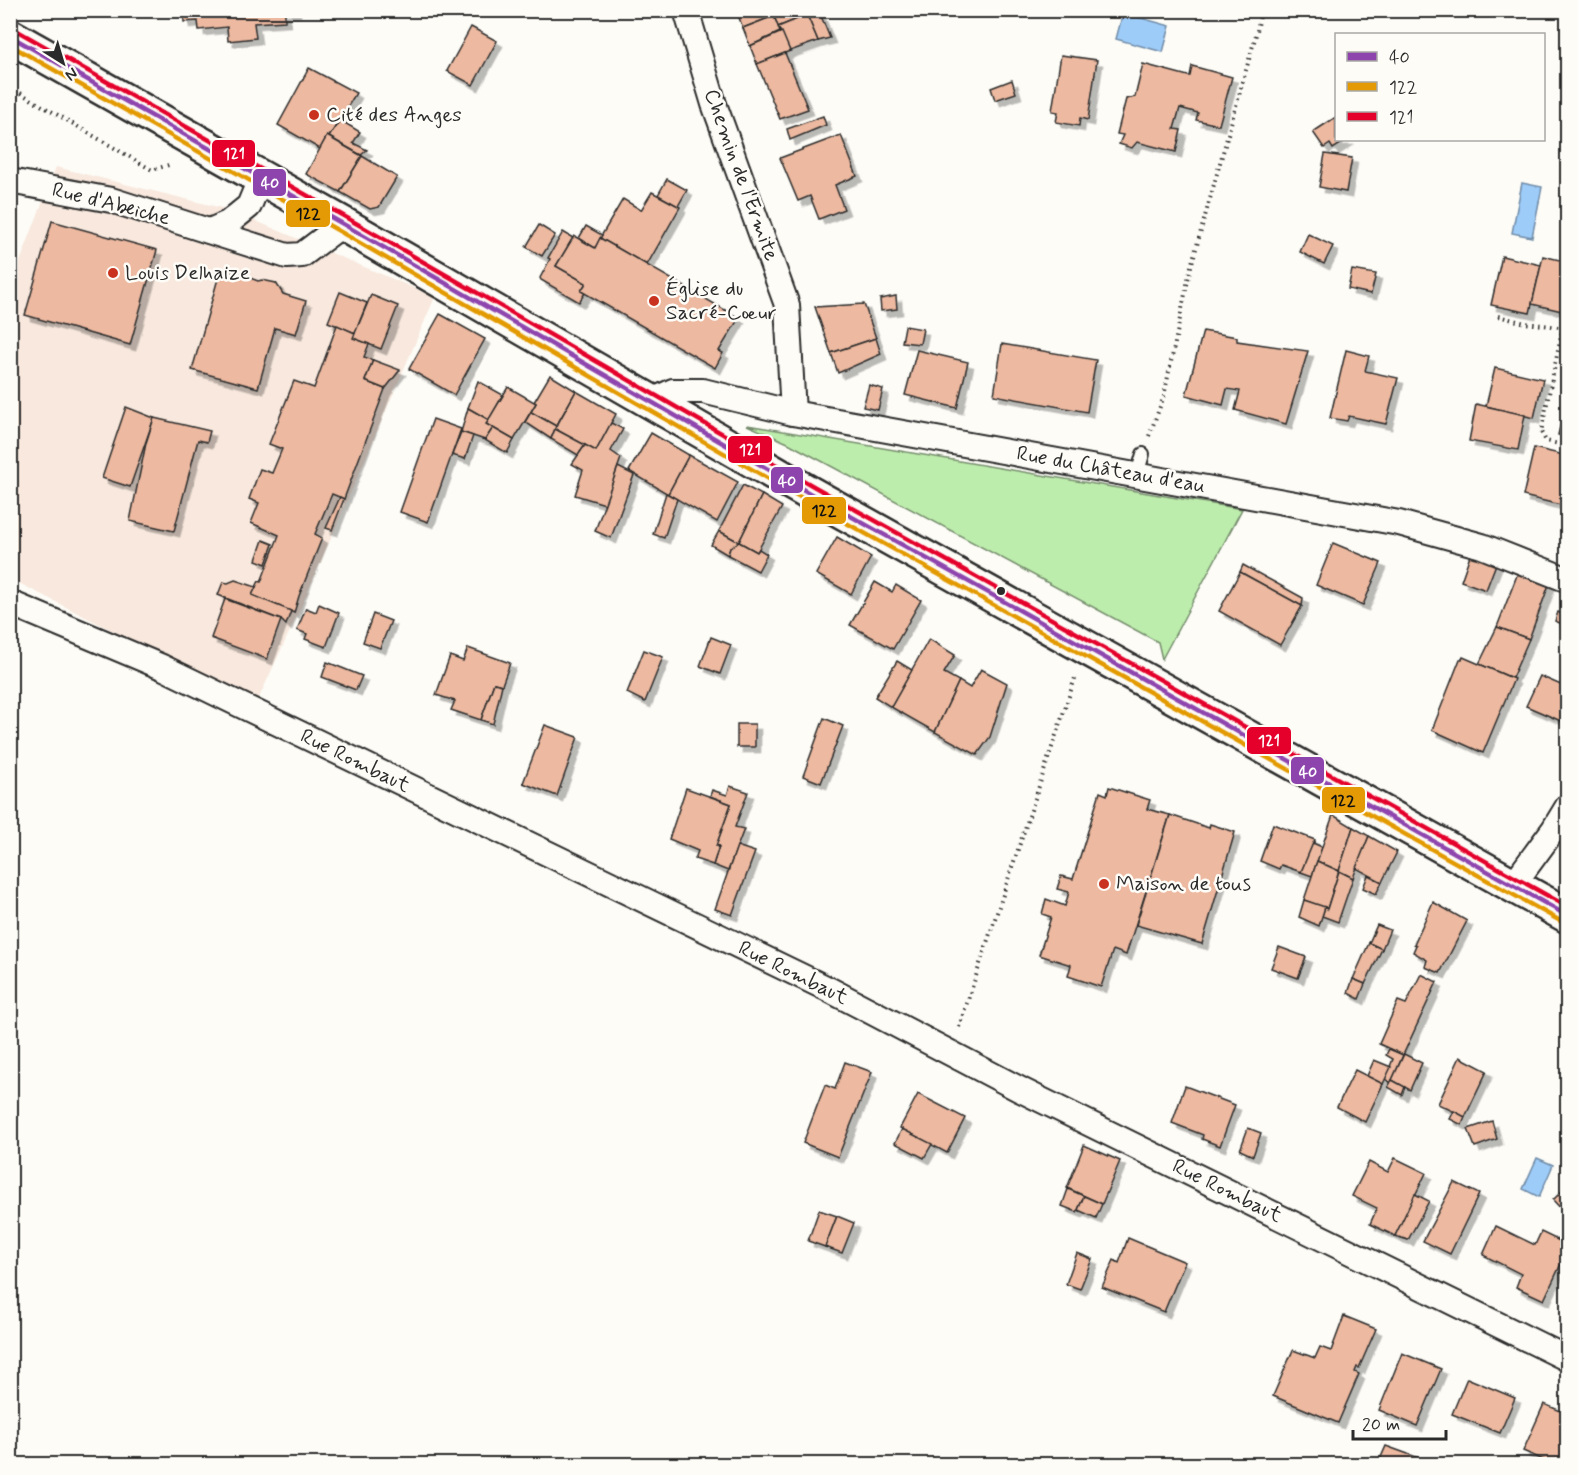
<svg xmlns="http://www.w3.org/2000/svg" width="1578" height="1475" viewBox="0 0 1578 1475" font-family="Mynerve,sans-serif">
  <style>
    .built { fill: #f8e8dd }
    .green { fill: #bdedac; stroke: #748c6c; stroke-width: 1.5 }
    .water { fill: #9eccf9; stroke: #708ca7; stroke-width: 1.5 }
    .building { fill: #edb9a0; stroke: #2b2b2b; stroke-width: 1.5; filter: url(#shadow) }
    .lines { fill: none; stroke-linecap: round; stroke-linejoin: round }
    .lane-casing { stroke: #2b2b2b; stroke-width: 16 }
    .street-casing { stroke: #2b2b2b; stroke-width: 28 }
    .secondary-casing { stroke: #2b2b2b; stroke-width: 38 }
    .path { stroke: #2b2b2b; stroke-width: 4; stroke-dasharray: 1.5 4.5; stroke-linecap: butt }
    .lane { stroke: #fdfcf7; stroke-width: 12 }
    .street { stroke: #fdfcf7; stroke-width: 24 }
    .secondary { stroke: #fdfcf7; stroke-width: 33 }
    .bus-1-casing { stroke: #fdfcf7; stroke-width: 9 }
    .bus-2-casing { stroke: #fdfcf7; stroke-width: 9 }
    .bus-3-casing { stroke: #fdfcf7; stroke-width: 9 }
    .bus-1 { stroke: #8e44ad; stroke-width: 4.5 }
    .bus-2 { stroke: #e39a04; stroke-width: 4.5 }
    .bus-3 { stroke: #e4002b; stroke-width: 4.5 }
    .poi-dot { fill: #c8321e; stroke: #fdfcf7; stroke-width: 2 }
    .bus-dot { fill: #2b2b2b; stroke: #fdfcf7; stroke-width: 2 }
    .labels { text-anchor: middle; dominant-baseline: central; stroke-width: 5; stroke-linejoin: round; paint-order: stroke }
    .poi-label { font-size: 21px; fill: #2b2b2b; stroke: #fdfcf7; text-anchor: start }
    .street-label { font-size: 21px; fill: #2b2b2b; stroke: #fdfcf7 }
    .line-badge { stroke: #fdfcf7; stroke-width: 2 }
    .badge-label { font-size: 16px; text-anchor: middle; font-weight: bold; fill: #fff }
    .pale-badge-label { font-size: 16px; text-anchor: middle; font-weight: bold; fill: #111 }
  </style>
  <defs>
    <filter id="shadow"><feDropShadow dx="5.5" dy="5.5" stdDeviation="0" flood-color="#0004"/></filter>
  </defs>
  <rect width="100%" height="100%" fill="#fdfcf7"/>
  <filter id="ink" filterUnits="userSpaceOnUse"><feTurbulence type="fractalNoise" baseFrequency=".0167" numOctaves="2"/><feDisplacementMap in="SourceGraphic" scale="12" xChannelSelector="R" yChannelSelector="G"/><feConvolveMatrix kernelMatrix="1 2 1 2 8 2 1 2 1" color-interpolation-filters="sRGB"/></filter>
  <g filter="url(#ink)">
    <!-- built -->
    <polygon class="built" points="56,167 230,210 435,297 306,596 256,704 11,579 10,288"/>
    <!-- green -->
    <polygon class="green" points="747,425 1242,509 1162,659 1158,642 788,443"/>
    <!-- water -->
    <g class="water">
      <polygon points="1123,13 1170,26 1163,52 1116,39"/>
      <polygon points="1522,183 1542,187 1532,237 1512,233"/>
      <polygon points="1537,1158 1553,1165 1539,1197 1523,1189"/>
    </g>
    <!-- building -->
    <g class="building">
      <polygon points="183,10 295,10 295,11 285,12 285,21 254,23 256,38 228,41 227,27 199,30 198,21 184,22"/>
      <polygon points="736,10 772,10 774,16 743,28"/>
      <polygon points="772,10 806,10 807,15 778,27"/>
      <polygon points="819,11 830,38 818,41 807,15"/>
      <polygon points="807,15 818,41 790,51 778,27"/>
      <polygon points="774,16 780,32 750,46 743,28"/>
      <polygon points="471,27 497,41 473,85 447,71"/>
      <polygon points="782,32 790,51 757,64 750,46"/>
      <polygon points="785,53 808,109 780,119 757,64"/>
      <polygon points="1061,55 1097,60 1088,120 1080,118 1079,126 1056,122 1058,112 1052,111"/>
      <polygon points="1143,64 1188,76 1190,76 1192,66 1232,77 1219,125 1196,120 1198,113 1180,108 1174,129 1181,130 1176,152 1137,142 1132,148 1119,144 1123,135 1117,134 1126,99 1135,97"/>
      <polygon points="309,68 356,93 329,137 327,136 320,149 278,125"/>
      <polygon points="1012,80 1016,93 995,100 991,88"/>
      <polygon points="823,116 826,125 790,140 787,129"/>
      <polygon points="1336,117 1336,140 1347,140 1333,149 1330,144 1324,148 1313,132"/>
      <polygon points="340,120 360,132 353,143 367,150 361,155 329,137"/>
      <polygon points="841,135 857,176 835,185 844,209 819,219 810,196 798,201 780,158"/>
      <polygon points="327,136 362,156 340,192 306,174"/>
      <polygon points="1325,154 1352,158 1346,192 1319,187"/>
      <polygon points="362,156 397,177 379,207 370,209 340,192"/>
      <polygon points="667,179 687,190 678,206 658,195"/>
      <polygon points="652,192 680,207 647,265 600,238 623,199 641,210"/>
      <polygon points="52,221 157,250 130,345 25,315"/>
      <polygon points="539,225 555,235 542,256 526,247"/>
      <polygon points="586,226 602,235 595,248 579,238"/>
      <polygon points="563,232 573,238 556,266 586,283 581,291 585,293 579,302 541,280 540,278 550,259 548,258"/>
      <polygon points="1308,234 1333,246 1324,264 1300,252"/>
      <polygon points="574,236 595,248 600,238 739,318 719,351 723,353 715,368 581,291 586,283 556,266"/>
      <polygon points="1502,256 1541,265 1530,313 1491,305"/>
      <polygon points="1543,256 1568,262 1566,312 1532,304"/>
      <polygon points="229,270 258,281 262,280 276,283 283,294 306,301 296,334 275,328 258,388 192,370 219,275"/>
      <polygon points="1352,270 1376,274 1371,294 1348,289"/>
      <polygon points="340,292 367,303 355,333 328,322"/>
      <polygon points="371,295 398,306 381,349 353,338"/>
      <polygon points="896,296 897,309 881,311 880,299"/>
      <polygon points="864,304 876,338 831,353 815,307"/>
      <polygon points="440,314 485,339 454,395 409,369"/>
      <polygon points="337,325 355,333 353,338 369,344 364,357 373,360 365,381 385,389 344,499 332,494 315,534 322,538 299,596 294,613 252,595 259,581 261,582 279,535 251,523 259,503 249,499 260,469 272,473 282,449 269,444 294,381 314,388"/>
      <polygon points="905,326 923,329 920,344 902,342"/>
      <polygon points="1203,331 1237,337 1237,341 1308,351 1286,424 1235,410 1240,391 1227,389 1223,405 1186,395"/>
      <polygon points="876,338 881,354 838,373 831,353"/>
      <polygon points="1002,344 1096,360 1087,412 994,395"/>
      <polygon points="917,350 968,362 957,408 905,395"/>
      <polygon points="1346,350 1369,356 1365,371 1398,378 1386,424 1349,416 1347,421 1330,418"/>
      <polygon points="373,360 400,370 385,389 365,381"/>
      <polygon points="1495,368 1543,379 1534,418 1486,406"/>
      <polygon points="550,375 576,391 556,426 531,412 536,403 534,402"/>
      <polygon points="478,381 503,395 489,420 468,408"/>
      <polygon points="869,385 883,389 878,410 863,407"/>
      <polygon points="508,387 536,403 514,440 486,424"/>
      <polygon points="576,391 616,414 596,451 555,429"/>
      <polygon points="1568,392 1568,437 1558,435"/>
      <polygon points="1476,404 1525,415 1518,450 1469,441"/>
      <polygon points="126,407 154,418 130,487 102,478"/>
      <polygon points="468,408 489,420 486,424 493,428 485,440 461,432"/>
      <polygon points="531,412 556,426 551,439 525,422"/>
      <polygon points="154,418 210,431 207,442 198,440 174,531 130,521 146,443"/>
      <polygon points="433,419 461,429 428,522 400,512"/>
      <polygon points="611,423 623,429 611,451 621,458 605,504 575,495 583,470 572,464 585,445 596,451"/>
      <polygon points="493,428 514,440 507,453 485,440"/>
      <polygon points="555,429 585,445 578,455 551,439"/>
      <polygon points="461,432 473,436 465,459 452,455"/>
      <polygon points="651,433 689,455 668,494 629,471"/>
      <polygon points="1534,448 1568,456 1568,476 1561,505 1523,496"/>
      <polygon points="689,455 738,482 717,522 668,494"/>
      <polygon points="618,467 634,475 611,538 595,531"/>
      <polygon points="743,485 762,495 739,542 719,531"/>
      <polygon points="666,493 677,499 664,538 653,534"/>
      <polygon points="762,495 782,507 757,552 739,542"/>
      <polygon points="340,497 344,499 332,530 326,528"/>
      <polygon points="719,531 739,542 730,548 728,555 711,545"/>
      <polygon points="837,537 871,557 851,594 816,574"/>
      <polygon points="263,540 273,544 266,564 256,560"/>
      <polygon points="739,542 757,552 759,549 767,554 758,571 728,555 730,548"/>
      <polygon points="1333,543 1381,563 1363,605 1316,585"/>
      <polygon points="1470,555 1496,564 1486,590 1461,581"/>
      <polygon points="1243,565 1303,598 1302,606 1240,572"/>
      <polygon points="1519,570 1550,582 1529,639 1497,627"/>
      <polygon points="1240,572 1302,606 1280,645 1219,611"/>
      <polygon points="235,580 256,587 252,595 291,611 286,625 281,620 218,595 223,582 228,583"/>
      <polygon points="875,582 892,592 896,585 921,600 893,649 850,625"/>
      <polygon points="225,599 281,620 267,659 211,638"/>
      <polygon points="319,604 339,613 326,647 305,639 307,634 297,630 306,608 316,612"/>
      <polygon points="1558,612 1568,616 1567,626 1555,621"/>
      <polygon points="373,614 391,621 380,648 363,642"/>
      <polygon points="1497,627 1529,639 1512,678 1479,664"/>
      <polygon points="711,637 731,645 720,674 700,666"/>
      <polygon points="929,639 955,655 944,673 959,681 935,732 891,707"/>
      <polygon points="468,648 510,663 502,685 494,683 481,720 451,710 455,701 436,695 450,656 463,661"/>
      <polygon points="644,650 663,657 645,702 627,693"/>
      <polygon points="1463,657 1514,679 1483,753 1432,730 1460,659 1462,659"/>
      <polygon points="897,661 912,670 891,707 875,697"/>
      <polygon points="327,662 362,676 356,690 322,677"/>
      <polygon points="981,669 1007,683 990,737 977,755 935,732 959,681 970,688"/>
      <polygon points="1540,676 1568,688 1568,724 1526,706"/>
      <polygon points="494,683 502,685 493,724 481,720"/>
      <polygon points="824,718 843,726 821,783 803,776"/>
      <rect x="737" y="724" width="18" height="23"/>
      <polygon points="545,725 578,737 557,796 523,783"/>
      <polygon points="730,786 748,792 735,827 744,829 728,871 713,865 719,846 716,846 731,804 710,796 712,790 727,795"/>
      <polygon points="1109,787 1150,800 1147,809 1170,815 1126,955 1113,950 1101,987 1068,976 1071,965 1039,955 1051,917 1042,914 1046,899 1065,906 1069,892 1057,889 1061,876 1073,879 1100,792 1107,795"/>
      <polygon points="686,788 731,804 716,846 719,846 713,865 695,859 698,851 669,839"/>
      <polygon points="1170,815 1209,828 1210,824 1235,832 1202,944 1136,925"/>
      <polygon points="1333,815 1353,827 1339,871 1317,861"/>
      <polygon points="1273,824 1315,840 1301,872 1281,865 1279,869 1260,861"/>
      <polygon points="1353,827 1369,836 1353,878 1339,871"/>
      <polygon points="1369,836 1397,852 1382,882 1356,868"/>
      <polygon points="1313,843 1322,847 1312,876 1301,872"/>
      <polygon points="737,846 755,852 732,915 715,909"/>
      <polygon points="1317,861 1339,871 1327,909 1304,900"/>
      <polygon points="1339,871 1353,878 1338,922 1322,916 1325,907 1327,909"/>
      <polygon points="1368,875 1382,882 1376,894 1363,888"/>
      <polygon points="1304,900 1325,907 1319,926 1299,917"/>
      <polygon points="1433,902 1467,921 1440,973 1425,967 1427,960 1413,952 1416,945 1414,944"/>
      <polygon points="1377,925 1390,930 1382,949 1369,943"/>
      <polygon points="1369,943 1382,949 1365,984 1353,979"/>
      <polygon points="1279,947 1306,957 1298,978 1271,968"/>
      <polygon points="1421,974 1437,982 1403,1055 1379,1044 1398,1001 1406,1004"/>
      <polygon points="1353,979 1365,984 1359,999 1348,993"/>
      <polygon points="1389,1049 1403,1055 1391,1083 1385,1079 1393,1059 1386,1055"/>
      <polygon points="1404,1054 1422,1063 1410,1090 1392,1080"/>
      <polygon points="1460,1057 1487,1071 1465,1117 1438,1104"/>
      <polygon points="1374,1060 1391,1067 1383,1084 1367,1076"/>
      <polygon points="845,1062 872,1072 838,1157 803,1143 825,1085 835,1089"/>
      <polygon points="1355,1070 1383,1084 1365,1122 1337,1107"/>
      <polygon points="1392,1080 1405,1087 1402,1095 1388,1087"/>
      <polygon points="1185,1086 1235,1105 1220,1146 1202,1139 1203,1135 1172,1123"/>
      <polygon points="918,1094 965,1118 947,1153 900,1128"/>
      <polygon points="1454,1111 1465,1117 1462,1125 1450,1119"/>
      <polygon points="1492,1121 1497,1139 1475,1147 1468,1129"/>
      <polygon points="1248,1128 1261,1133 1253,1156 1240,1150"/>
      <polygon points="902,1129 932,1144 924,1158 895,1143"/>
      <polygon points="1084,1145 1120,1161 1102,1204 1067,1188"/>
      <polygon points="1395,1158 1426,1173 1395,1236 1370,1224 1377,1208 1352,1196 1369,1162 1388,1172"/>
      <polygon points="1454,1182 1479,1194 1450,1254 1423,1241"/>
      <polygon points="1566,1187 1568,1211 1565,1213 1553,1200"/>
      <polygon points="1068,1189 1084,1196 1077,1212 1062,1206"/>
      <polygon points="1415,1194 1429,1201 1408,1240 1395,1236"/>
      <polygon points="1084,1196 1102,1204 1096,1218 1078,1210"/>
      <polygon points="819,1210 837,1216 825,1247 808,1241"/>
      <polygon points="837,1216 854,1223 842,1253 825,1247"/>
      <polygon points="1496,1226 1535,1245 1541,1232 1568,1245 1568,1249 1544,1300 1516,1287 1521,1274 1483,1255"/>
      <polygon points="1128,1238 1185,1262 1164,1312 1102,1287 1114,1260 1119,1263"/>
      <polygon points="1077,1253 1092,1259 1080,1289 1066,1284"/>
      <polygon points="1344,1316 1376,1329 1359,1368 1357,1367 1355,1372 1359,1374 1338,1423 1273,1396 1293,1350 1315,1358 1320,1347 1331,1351"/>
      <polygon points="1402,1353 1441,1369 1417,1426 1379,1410"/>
      <polygon points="1467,1378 1515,1398 1500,1433 1452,1414"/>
      <polygon points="1544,1404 1568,1414 1568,1464 1544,1464 1546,1461 1523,1451"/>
      <polygon points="1386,1446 1419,1458 1416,1464 1378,1464"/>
    </g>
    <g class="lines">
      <defs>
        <polyline id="lane" points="1137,475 1143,454"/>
        <g id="street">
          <polyline points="686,10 714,104 787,305 793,413"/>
          <polyline points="10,181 111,200 287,256 302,255 343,224"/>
          <polyline points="210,231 228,223 249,206 261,177"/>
          <polyline points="650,402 673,391 703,391 793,413 1399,523 1482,546 1568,580"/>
          <polyline points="10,603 162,667 828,989 1021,1090 1568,1359"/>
          <polyline points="1513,885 1554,829 1568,806"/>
        </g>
        <polyline id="secondary" points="10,36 343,224 811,494 1568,916"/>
      </defs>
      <!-- lane casing -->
      <use href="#lane" class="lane-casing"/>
      <!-- street casing -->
      <use href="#street" class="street-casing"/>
      <!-- secondary casing -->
      <use href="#secondary" class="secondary-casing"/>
      <!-- path -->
      <g class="path">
        <polyline points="10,87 152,170 172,164"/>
        <polyline points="1498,316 1525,323 1568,328"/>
        <polyline points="1563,327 1541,432 1546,441 1568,446"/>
        <polyline points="1149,436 1164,396 1190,270 1257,31 1261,10"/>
        <polyline points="959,1027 1075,678"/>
      </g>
      <!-- lane -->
      <use href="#lane" class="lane"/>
      <!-- street -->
      <use href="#street" class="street"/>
      <!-- secondary -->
      <use href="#secondary" class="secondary"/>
      <defs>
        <polyline id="bus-1" points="10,36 343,224 811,494 1568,916"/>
        <polyline id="bus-2" points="10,45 339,231 807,501 1564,923"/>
        <polyline id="bus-3" points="14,29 347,218 815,487 1568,907"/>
      </defs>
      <!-- bus-1 casing -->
      <use href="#bus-1" class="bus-1-casing"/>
      <!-- bus-2 casing -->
      <use href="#bus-2" class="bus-2-casing"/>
      <!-- bus-3 casing -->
      <use href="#bus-3" class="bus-3-casing"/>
      <!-- bus-1 -->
      <use href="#bus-1" class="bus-1"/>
      <!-- bus-2 -->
      <use href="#bus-2" class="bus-2"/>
      <!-- bus-3 -->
      <use href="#bus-3" class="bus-3"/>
    </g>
  </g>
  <!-- markers -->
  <g class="poi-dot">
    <circle cx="314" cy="115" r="6"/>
    <circle cx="113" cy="273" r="6"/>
    <circle cx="654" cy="301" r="6"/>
    <circle cx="1104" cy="884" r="6"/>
  </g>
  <circle class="bus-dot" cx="1001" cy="591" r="5"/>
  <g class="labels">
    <!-- poi labels -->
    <g class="poi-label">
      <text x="326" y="115">Cité des Anges</text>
      <text x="125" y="273">Louis Delhaize</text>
      <text x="666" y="289">Église du<tspan x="666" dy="24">Sacré-Cœur</tspan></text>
      <text x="1116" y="884">Maison de tous</text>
    </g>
    <!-- street labels -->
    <g class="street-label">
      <text transform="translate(741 175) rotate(70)">Chemin de l'Ermite</text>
      <text transform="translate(111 204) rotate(14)">Rue d'Abeiche</text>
      <text transform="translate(1111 470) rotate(10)">Rue du Château d'eau</text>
      <text transform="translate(355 761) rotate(26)">Rue Rombaut</text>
      <text transform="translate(793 973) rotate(26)">Rue Rombaut</text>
      <text transform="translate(1227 1191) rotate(26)">Rue Rombaut</text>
    </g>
  </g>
  <g class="line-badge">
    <rect x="211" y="139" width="45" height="29" rx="6" fill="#e4002b"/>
    <rect x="252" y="168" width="35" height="29" rx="6" fill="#8e44ad"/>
    <rect x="285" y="199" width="46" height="29" rx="6" fill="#e39a04"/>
    <rect x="727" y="435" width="46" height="29" rx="6" fill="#e4002b"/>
    <rect x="770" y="466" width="34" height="28" rx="6" fill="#8e44ad"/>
    <rect x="801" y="496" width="46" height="29" rx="6" fill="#e39a04"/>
    <rect x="1246" y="726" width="46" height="29" rx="6" fill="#e4002b"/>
    <rect x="1290" y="756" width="35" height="29" rx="6" fill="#8e44ad"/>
    <rect x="1321" y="786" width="45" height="28" rx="6" fill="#e39a04"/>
  </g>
  <g class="badge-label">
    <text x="234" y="159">121</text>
    <text x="270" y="188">40</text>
    <text x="750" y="455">121</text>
    <text x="787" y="486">40</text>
    <text x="1269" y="746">121</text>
    <text x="1308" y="777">40</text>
  </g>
  <g class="pale-badge-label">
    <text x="308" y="219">122</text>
    <text x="824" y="516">122</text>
    <text x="1343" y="806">122</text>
  </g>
  <!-- margin -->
  <rect width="1578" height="1475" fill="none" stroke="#fdfcf7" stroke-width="36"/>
  <rect x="18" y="18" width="1542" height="1439" fill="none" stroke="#2b2b2b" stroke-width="2" filter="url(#ink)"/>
  <!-- legend -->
  <rect x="1335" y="33" width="210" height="108" fill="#fdfcf7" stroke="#a9a8a5" stroke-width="1.5"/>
  <rect x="1347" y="52" width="30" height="9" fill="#8e44ad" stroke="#a9a8a5" stroke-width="1.5"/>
  <text x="1389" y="63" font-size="18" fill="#2b2b2b">40</text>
  <rect x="1347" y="82" width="30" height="9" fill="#e39a04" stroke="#a9a8a5" stroke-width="1.5"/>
  <text x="1389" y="93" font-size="18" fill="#2b2b2b">122</text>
  <rect x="1347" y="112" width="30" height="9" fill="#e4002b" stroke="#a9a8a5" stroke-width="1.5"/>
  <text x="1389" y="123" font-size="18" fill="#2b2b2b">121</text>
  <!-- north arrow -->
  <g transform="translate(63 63) rotate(143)" stroke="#fdfcf7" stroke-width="4.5" paint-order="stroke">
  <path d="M0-4.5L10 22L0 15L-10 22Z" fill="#2b2b2b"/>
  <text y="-9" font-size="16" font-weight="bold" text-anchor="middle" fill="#2b2b2b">N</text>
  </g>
  <!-- scale -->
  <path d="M1353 1430v9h93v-9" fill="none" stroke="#2b2b2b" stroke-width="3"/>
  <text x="1362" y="1430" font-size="18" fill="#2b2b2b" stroke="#fdfcf7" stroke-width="4.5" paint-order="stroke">20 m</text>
</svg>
